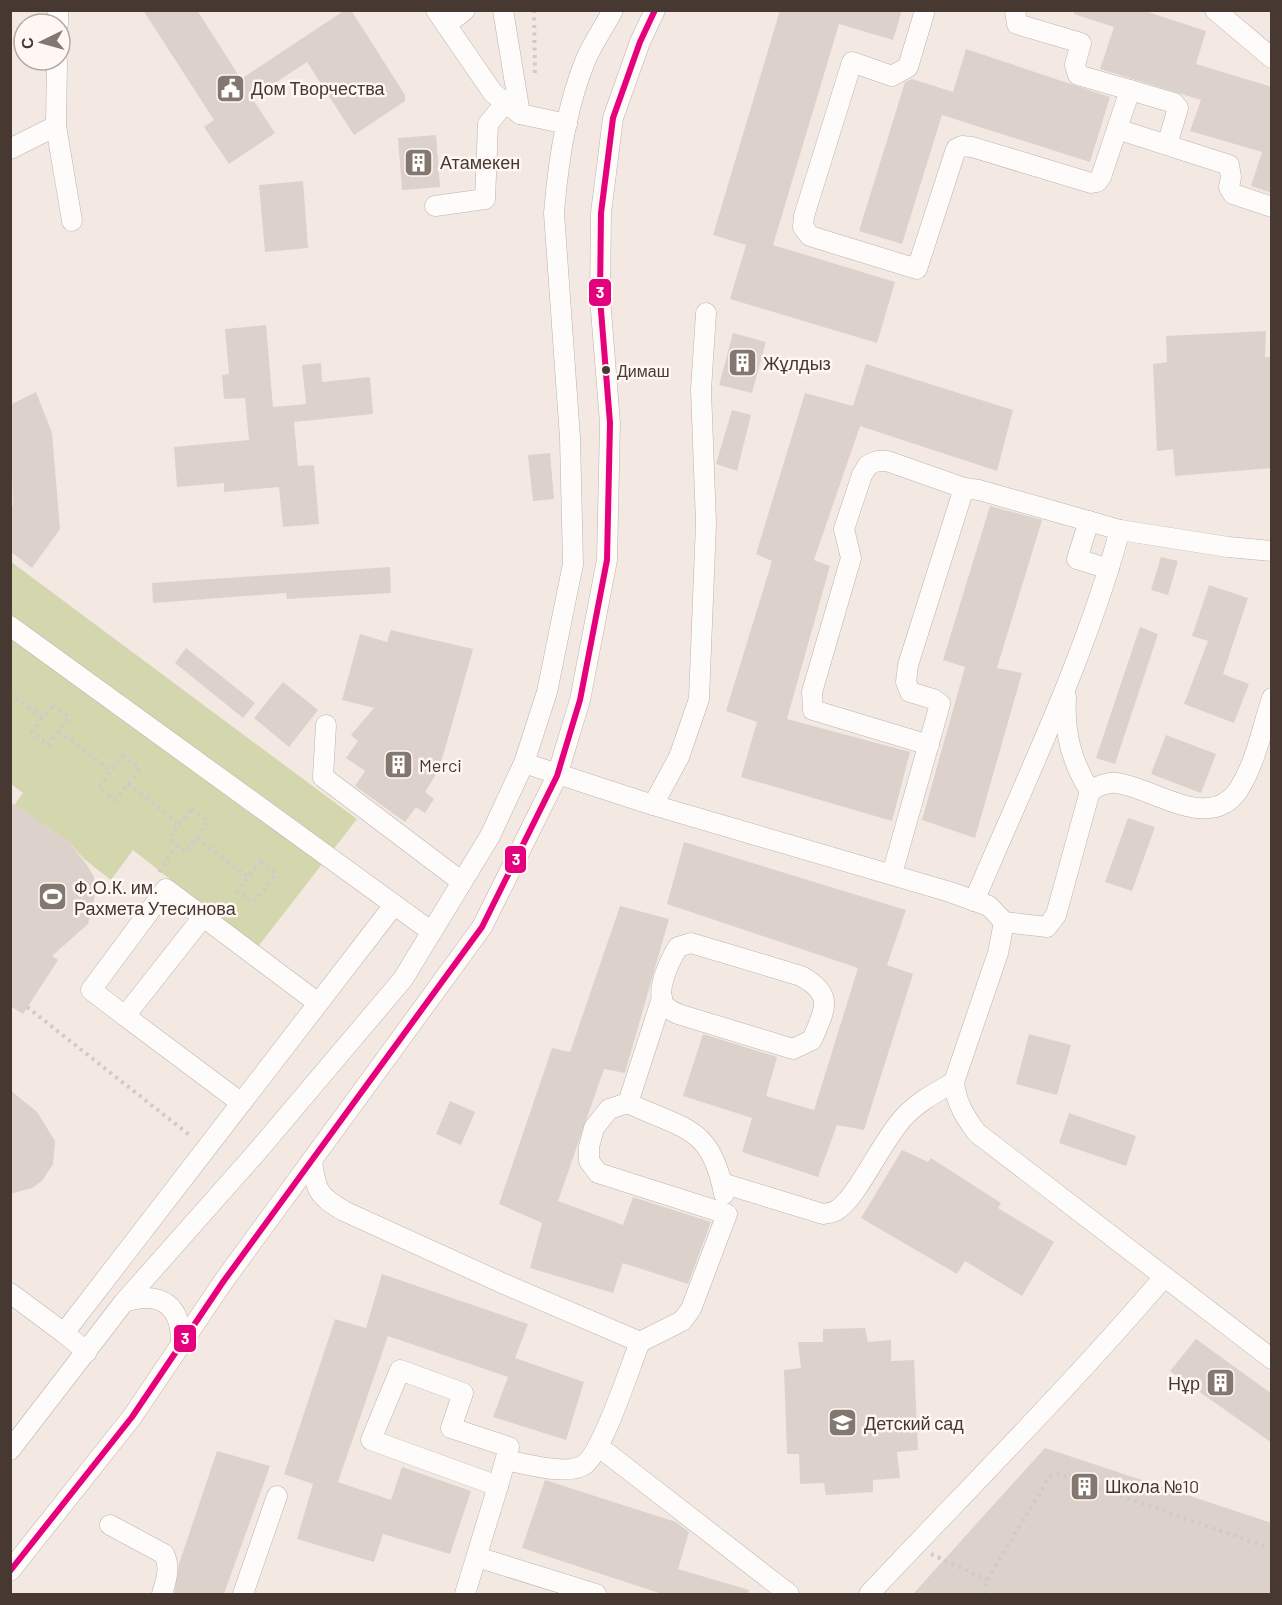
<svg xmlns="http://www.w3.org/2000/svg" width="1282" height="1605" viewBox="0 0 1282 1605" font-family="Barlow,sans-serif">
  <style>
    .green { fill: #d4d6ae }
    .building { fill: #ddd2cb }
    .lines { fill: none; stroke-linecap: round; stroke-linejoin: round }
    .minor-casing { stroke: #bcb2ab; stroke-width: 21 }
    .path { stroke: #d0cbc8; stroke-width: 4; stroke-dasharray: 3 4.5; stroke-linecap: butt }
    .minor { stroke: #fdfcfb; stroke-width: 20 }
    .bus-1-casing { stroke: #fff7f3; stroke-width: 10 }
    .bus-1 { stroke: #e5007d; stroke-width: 6 }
    .bus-dot { fill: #473931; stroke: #fff7f3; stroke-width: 2 }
    .labels { text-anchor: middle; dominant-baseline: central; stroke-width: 5; stroke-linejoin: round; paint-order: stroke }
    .bus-label { font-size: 16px; fill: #473931; stroke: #fff7f3; text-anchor: start }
    .poi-label { font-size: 18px; fill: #473931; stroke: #fff7f3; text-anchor: start }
    .line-badge { stroke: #fff7f3; stroke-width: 2 }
    .badge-label { font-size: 16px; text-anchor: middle; font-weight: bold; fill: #fff }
  </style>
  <rect width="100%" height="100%" fill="#f4e9e2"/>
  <!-- green -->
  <polygon class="green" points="10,561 357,819 257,948 133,850 111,880 84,859 69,842 14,805 23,793 11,784"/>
  <!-- building -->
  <g class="building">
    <polygon points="143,10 197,10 241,79 345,10 351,10 405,95 405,101 354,135 307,62 252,98 275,133 229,164 204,127 214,120"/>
    <polygon points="780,10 902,10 893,40 839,24 773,245 895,282 877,343 730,299 746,245 713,235"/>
    <polygon points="1074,10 1142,10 1206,31 1196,64 1272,87 1272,193 1251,186 1262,152 1190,131 1201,100 1100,69 1114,27 1074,14"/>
    <polygon points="966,49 1110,97 1090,162 942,115 902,244 859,231 905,82 912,79 953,92"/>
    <polygon points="436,135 440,187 402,190 398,138"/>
    <polygon points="303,181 308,248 265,252 259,185"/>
    <polygon points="266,325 273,407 306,404 302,365 321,363 322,382 370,377 373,414 294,422 298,466 314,465 319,524 283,527 279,487 224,492 224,483 177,487 174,447 249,440 245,398 224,399 222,375 229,374 225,329"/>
    <polygon points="1266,331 1265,357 1272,357 1272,468 1175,476 1173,449 1157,451 1153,364 1167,362 1166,336"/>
    <polygon points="733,333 766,342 752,393 719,385"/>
    <polygon points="866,364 1013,410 997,471 860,426 814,560 830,566 787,719 910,752 892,821 741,777 757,722 726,711 772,561 756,554 805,393 853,406"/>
    <polygon points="36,392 52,433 60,529 32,568 10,551 10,509 13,505 10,405"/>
    <polygon points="732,410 751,415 737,471 716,464"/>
    <polygon points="550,453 554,499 533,501 528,455"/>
    <polygon points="990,506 1042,520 997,668 1022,673 975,838 922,820 965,667 943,660"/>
    <polygon points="1161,557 1178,561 1168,595 1151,590"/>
    <polygon points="390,567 391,593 287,599 286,593 153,603 152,583"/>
    <polygon points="1209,585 1248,598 1223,674 1249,684 1234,723 1184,704 1208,641 1192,636"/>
    <polygon points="1140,627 1158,634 1115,764 1096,758"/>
    <polygon points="391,630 473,649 445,749 437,773 425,792 434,799 425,813 416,807 405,822 355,786 365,771 346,758 358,741 351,735 374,708 342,700 360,634 387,642"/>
    <polygon points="186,648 255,703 243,718 175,663"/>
    <polygon points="283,682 318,710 289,747 254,718"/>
    <polygon points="1166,735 1216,754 1201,793 1151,774"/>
    <polygon points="10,802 69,842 87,865 94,877 96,890 88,924 52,956 58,960 23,1014 10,1006"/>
    <polygon points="1128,818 1155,827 1132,891 1105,882"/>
    <polygon points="684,842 906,910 887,965 913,974 864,1130 837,1125 818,1177 742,1152 752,1118 683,1096 703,1034 777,1057 766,1096 814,1110 858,968 667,904"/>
    <polygon points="620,906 669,919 625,1073 604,1069 558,1201 623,1225 633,1197 711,1222 688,1284 623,1263 613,1293 530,1268 542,1223 499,1204 552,1048 570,1052"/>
    <polygon points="1029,1034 1071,1045 1057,1095 1016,1084"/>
    <polygon points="10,1090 37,1112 55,1141 53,1164 42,1181 32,1188 10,1194"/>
    <polygon points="450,1101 475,1112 461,1145 436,1134"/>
    <polygon points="1069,1113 1136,1136 1126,1166 1059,1143"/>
    <polygon points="902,1150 928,1162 931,1158 1001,1203 998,1208 1054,1242 1022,1296 965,1261 957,1274 861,1218"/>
    <polygon points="382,1274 528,1324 515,1358 584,1382 566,1440 493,1417 508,1377 388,1336 338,1482 391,1500 402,1467 471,1491 450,1554 383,1534 374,1562 297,1539 313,1484 284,1474 335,1319 366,1328"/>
    <polygon points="865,1328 868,1342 891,1340 891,1361 914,1360 918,1450 897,1452 900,1478 873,1480 873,1492 826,1495 824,1483 800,1484 799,1454 787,1454 784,1370 801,1368 798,1342 823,1342 823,1329"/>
    <polygon points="1196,1339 1272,1394 1272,1443 1170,1371"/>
    <polygon points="1045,1448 1272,1523 1272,1594 913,1594"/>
    <polygon points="217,1451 270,1466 224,1594 174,1594 179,1564"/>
    <polygon points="545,1480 676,1522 689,1532 678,1569 749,1590 748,1594 662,1594 522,1548"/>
  </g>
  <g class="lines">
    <defs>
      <g id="minor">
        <polyline points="436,10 493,93 520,114 567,124"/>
        <polyline points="503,10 520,114"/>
        <polyline points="925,10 908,67 892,76 852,62 804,216 803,227 810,236 917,269 956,149 962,146 972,147 1091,183 1097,182 1101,177 1130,90 1078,75 1075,65 1081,43 1017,24 1015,10"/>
        <polyline points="1215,10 1272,58"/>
        <polyline points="58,24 58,10"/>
        <polyline points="446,25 465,10"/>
        <polyline points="57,60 56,126 72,221"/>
        <polyline points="1130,90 1174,103 1178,108 1167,145"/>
        <polyline points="1117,129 1229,165 1231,177 1229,187 1233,194 1272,207"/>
        <polyline points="10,149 56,126"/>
        <polyline points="435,206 485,199 488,124 505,103"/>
        <polyline points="1089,521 1077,559 1109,569"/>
        <polyline points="10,626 432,932"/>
        <path d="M1066 697C1064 732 1071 761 1090 791"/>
        <polyline points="326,725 323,777 462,882"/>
        <polyline points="929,745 813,710 812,692 851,558 844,529 862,475 868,465 877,461 887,461 964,488 979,490 1120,530 1228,547 1272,551"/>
        <path d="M524 763 653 805 950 892 989 906 1004 922 1047 927 1056 915 1090 791C1098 786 1106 782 1116 783 1153 787 1210 834 1239 789 1256 762 1262 728 1272 698"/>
        <polyline points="653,805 679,757 699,699 706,523 701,390 706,313"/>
        <polyline points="892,874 940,704 933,699 910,692 906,682 908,665 964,488"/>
        <path d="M974 901C1026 779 1085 658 1120 530"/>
        <polyline points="203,917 125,1016 91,990 166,889 318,1003"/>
        <path d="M1004 922 998 953 954 1082C956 1103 965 1117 977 1133L1272 1359"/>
        <path d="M691 943 801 976C835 995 825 1009 812 1040L793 1049 678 1014C674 1012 668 1009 665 1006 654 992 670 960 678 947Z"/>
        <polyline points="125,1016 240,1102"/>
        <path d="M628 1103C684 1130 711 1125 724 1194"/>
        <path d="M312 1161C316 1191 318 1196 344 1211L502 1283 640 1342C630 1366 603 1452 584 1465 567 1476 524 1464 506 1460"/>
        <path d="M722 1183 823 1214C828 1213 833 1213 837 1210 858 1197 883 1138 905 1116 919 1101 937 1092 954 1082"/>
        <polyline points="10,1293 64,1333"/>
        <path d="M124 1302C161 1290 182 1305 181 1345"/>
        <polyline points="640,1342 682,1321 691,1309 727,1214 598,1173 589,1161 589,1147 594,1128 609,1109 628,1103 662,998"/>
        <polyline points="87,1352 64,1333 394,905"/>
        <polygon points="400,1370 463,1393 451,1428 509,1447 498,1486 371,1440"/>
        <polyline points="598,1446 789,1594"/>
        <path d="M10 1450 124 1302 256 1153 403 979 490 836 524 763 547 692 573 564 570 438 554 213C558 162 566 107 586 59 593 43 604 27 613 10"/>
        <path d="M110 1525 164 1554C171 1568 166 1580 162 1594"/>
        <polyline points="477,1557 596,1594"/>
        <polyline points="10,1571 132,1417 223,1282 482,927 557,776 580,700 607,560 610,423 600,298 601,213 613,118 640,42 655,10"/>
        <polyline points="243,1594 277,1496"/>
        <polyline points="465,1594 498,1486"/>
        <path d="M869 1594C968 1489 1070 1387 1164 1277"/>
      </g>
    </defs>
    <!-- minor casing -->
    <use href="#minor" class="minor-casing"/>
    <!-- path -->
    <g class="path">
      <polyline points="534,10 535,75"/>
      <polyline points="10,693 43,718"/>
      <polygon points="53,705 69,717 48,745 32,732"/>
      <polyline points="59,731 111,771"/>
      <polygon points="123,755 140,769 115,800 99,787"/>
      <polyline points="128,784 179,824"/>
      <polygon points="191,809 208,822 186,852 169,838"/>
      <polyline points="197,838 248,877"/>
      <polygon points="261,861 276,874 253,903 237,891"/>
      <polyline points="159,872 177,845"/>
      <polyline points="27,1007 192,1137"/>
      <polyline points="931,1554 987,1580"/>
      <polyline points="1272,1572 1272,1584"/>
      <polyline points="984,1594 987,1580 1050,1476 1059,1474 1272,1549"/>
    </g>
    <!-- minor -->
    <use href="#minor" class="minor"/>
    <defs>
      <polyline id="bus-1" points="10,1571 132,1417 223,1282 482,927 557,776 580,700 607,560 610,423 600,298 601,213 613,118 640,42 655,10"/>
    </defs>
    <!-- bus-1 casing -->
    <use href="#bus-1" class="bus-1-casing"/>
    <!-- bus-1 -->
    <use href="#bus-1" class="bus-1"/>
  </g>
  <!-- icons -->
  <defs>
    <symbol id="civic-square" viewBox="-11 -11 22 22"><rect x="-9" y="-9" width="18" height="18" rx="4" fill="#84776f" stroke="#fff7f3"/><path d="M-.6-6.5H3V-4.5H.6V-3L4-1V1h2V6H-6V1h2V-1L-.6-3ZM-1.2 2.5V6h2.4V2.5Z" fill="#fff"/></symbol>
    <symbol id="building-square" viewBox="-11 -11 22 22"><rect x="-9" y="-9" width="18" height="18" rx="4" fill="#84776f" stroke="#fff7f3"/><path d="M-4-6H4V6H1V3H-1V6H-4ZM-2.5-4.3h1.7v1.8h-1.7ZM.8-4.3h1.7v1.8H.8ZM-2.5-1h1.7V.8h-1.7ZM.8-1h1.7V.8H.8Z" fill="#fff"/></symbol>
    <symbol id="stadium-square" viewBox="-11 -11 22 22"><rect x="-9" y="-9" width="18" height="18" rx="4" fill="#84776f" stroke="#fff7f3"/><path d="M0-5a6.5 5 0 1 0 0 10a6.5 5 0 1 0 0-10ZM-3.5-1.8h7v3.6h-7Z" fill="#fff"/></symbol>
    <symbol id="school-square" viewBox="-11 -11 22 22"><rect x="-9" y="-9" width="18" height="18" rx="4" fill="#84776f" stroke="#fff7f3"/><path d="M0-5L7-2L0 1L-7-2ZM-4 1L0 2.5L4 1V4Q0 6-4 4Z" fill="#fff"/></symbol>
  </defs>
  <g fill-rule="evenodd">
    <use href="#civic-square" x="214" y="72" width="33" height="33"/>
    <use href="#building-square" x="402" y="146" width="33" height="33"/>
    <use href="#building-square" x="726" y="346" width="33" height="33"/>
    <use href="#building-square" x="382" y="748" width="33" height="33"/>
    <use href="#stadium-square" x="36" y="880" width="33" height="33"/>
    <use href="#building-square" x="1204" y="1366" width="33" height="33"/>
    <use href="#school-square" x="826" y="1406" width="33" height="33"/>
    <use href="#building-square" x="1068" y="1470" width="33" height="33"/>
  </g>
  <!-- markers -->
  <circle class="bus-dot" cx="606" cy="370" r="5"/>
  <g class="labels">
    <!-- bus labels -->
    <g class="bus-label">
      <text x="617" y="370">Димаш</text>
    </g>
    <!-- poi labels -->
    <g class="poi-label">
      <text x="251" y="88">Дом Творчества</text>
      <text x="440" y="162">Атамекен</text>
      <text x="763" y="363">Жұлдыз</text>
      <text x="419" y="765">Merci</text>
      <text x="74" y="887">Ф.О.К. им.<tspan x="74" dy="21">Рахмета Утесинова</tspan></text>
      <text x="1200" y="1383" text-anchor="end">Нұр</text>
      <text x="864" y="1423">Детский сад</text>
      <text x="1105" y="1486">Школа №10</text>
    </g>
  </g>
  <g class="line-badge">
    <rect x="588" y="278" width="24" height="29" rx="6" fill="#e5007d"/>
    <rect x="504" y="845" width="23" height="29" rx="6" fill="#e5007d"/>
    <rect x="173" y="1324" width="24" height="29" rx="6" fill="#e5007d"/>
  </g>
  <g class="badge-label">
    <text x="600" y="298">3</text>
    <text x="516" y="865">3</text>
    <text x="185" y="1344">3</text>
  </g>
  <!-- border -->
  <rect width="1282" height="1605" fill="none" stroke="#473931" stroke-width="24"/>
  <!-- north arrow -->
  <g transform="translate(42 42) rotate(265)"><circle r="28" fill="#fff7f3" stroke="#b5aba5" stroke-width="1.5"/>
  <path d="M0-4.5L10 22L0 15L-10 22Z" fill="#84776f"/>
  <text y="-9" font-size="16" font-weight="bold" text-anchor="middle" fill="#473931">С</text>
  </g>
</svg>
